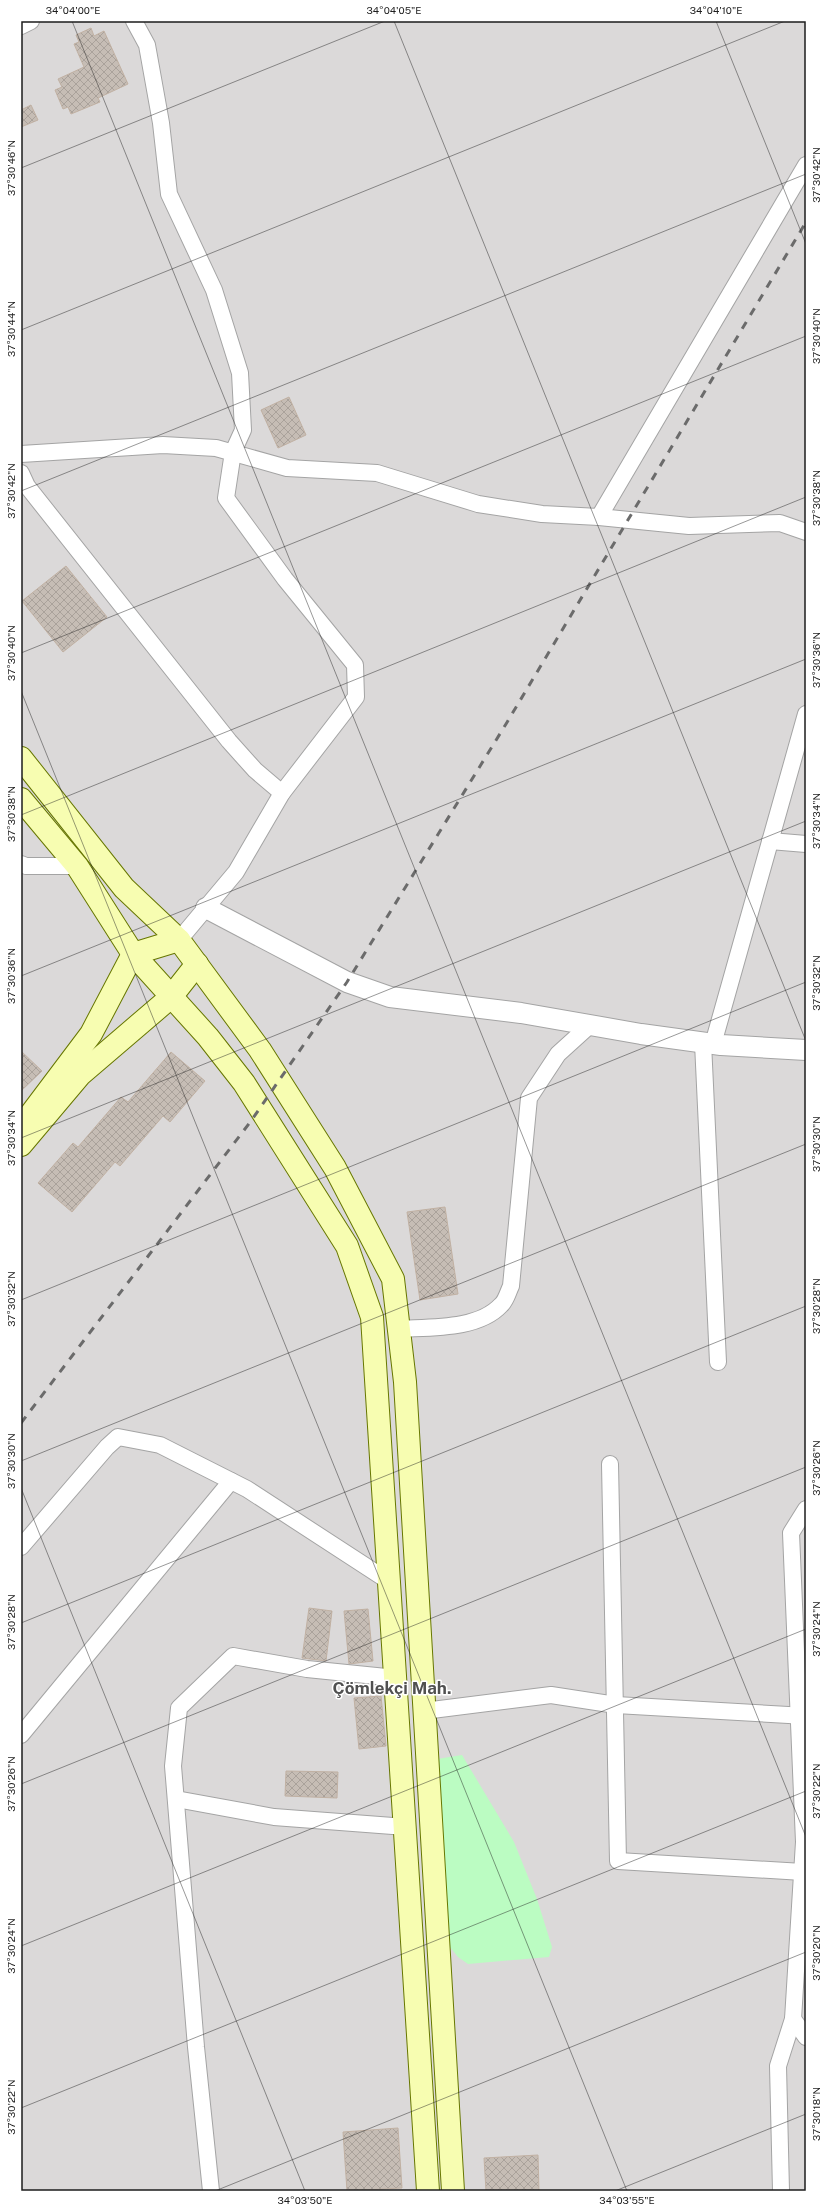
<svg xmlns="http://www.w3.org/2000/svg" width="827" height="2212" viewBox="0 0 827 2212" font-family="'Public Sans',sans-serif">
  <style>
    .residential { fill: #dbd9d9 }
    .park { fill: #bbfcc2 }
    .building { fill: url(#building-cross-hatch); stroke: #c1b1a3 }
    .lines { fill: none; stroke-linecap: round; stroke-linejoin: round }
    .minor-casing { stroke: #a4a4a4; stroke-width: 18 }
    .tertiary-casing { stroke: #a4a4a4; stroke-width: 22 }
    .secondary-casing { stroke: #677700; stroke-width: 24 }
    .minor { stroke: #fff; stroke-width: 16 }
    .tertiary { stroke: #fff; stroke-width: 20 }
    .secondary { stroke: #f7fdb1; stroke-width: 22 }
    .rail { stroke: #6b6b6b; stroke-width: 3; stroke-dasharray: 8 8; stroke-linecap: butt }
    .ticks { fill: none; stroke: #1d1d1d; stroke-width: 1; stroke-opacity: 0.45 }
    .labels { text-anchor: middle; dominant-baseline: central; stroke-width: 3; stroke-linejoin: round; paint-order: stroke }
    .district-label { font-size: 17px; font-weight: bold; fill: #505050; stroke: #fff }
    .neatline { fill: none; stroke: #1d1d1d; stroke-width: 1.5 }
    .ticks-label { font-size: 10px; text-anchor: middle; fill: #1d1d1d }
  </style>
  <defs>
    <pattern id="building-cross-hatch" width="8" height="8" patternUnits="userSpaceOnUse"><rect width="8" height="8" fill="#c6bdb5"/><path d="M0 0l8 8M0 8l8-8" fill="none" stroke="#aaa29b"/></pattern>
  </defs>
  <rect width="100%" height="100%" fill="#efebe1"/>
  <!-- residential -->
  <rect class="residential" x="21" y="21" width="785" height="2170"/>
  <!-- park -->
  <polygon class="park" points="462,1755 514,1842 537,1899 552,1947 549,1957 468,1964 458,1957 449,1946 437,1759"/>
  <!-- building -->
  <g class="building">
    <polygon points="91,28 94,36 104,31 128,84 98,98 100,102 71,114 68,107 63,109 55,90 62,87 58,79 84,67 74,44 79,42 76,35"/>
    <polygon points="31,105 38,120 21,127 21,110"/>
    <polygon points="289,397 306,435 278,448 261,410"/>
    <polygon points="66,566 107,617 63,652 22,601"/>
    <polygon points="21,1051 42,1071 21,1091"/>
    <polygon points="171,1052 205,1081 170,1122 163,1116 120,1166 115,1162 72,1212 38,1183 73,1143 78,1147 121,1097 128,1102"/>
    <polygon points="445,1207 458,1294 420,1300 407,1212"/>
    <polygon points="309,1608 332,1611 326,1661 302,1658"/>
    <polygon points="368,1609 373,1661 349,1664 344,1611"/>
    <polygon points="381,1696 386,1746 359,1749 354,1698"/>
    <polygon points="286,1771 338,1772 337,1798 285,1796"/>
    <polygon points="398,2128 402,2188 347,2191 343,2132"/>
    <polygon points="538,2155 539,2191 486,2191 484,2158"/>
  </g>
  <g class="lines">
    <defs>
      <g id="minor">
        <polyline points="134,21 147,45 161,123 169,194 214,290 240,373 243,430 233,452 226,498 285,579 355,665 356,697 282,793 236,872 179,940"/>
        <polyline points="21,26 31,21"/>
        <polyline points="21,454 163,445 216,448 287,468 377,473 478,504 542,514 599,517 689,526 780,523 806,532"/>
        <polyline points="21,473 27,486 229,741 255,770 282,793"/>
        <polyline points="599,517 806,165"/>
        <polyline points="770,841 806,844"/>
        <polyline points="21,864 26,866 77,866"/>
        <polyline points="703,1043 718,1362"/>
        <polyline points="713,1044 806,714"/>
        <path d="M398 1329C430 1327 478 1330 501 1305 506 1301 508 1292 511 1286L529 1098 558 1054 590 1025"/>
        <polyline points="610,1464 618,1861 803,1872"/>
        <polyline points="21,1547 107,1447 118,1437 160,1445 247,1489 390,1582"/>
        <polyline points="424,1711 551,1695 616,1705 806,1716"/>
        <polyline points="21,1735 231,1481"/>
        <polyline points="176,1799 274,1817 406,1827"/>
        <polyline points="793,2019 806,2037"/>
        <polyline points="211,2191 196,2047 173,1766 179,1708 233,1656 307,1669 396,1678"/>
        <polyline points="781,2191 778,2066 793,2019 804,1842 791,1533 806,1509"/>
      </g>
      <polyline id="tertiary" points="206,908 347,982 390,997 521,1013 641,1034 721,1045 806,1050"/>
      <g id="secondary">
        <polyline points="21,758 124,888 179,940 260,1050 335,1168 393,1279 405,1382 453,2191"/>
        <polyline points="21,799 77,866 133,954 208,1037 244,1083 347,1246 372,1317 428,2191"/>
        <polyline points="21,1127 91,1034 133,954 179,940"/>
        <polyline points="21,1145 80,1075 171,997 197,964"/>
      </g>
    </defs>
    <!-- minor casing -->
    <use href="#minor" class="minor-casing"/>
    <!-- tertiary casing -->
    <use href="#tertiary" class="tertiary-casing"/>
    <!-- secondary casing -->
    <use href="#secondary" class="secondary-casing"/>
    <!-- minor -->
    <use href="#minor" class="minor"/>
    <!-- tertiary -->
    <use href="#tertiary" class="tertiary"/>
    <!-- secondary -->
    <use href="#secondary" class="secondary"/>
    <!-- rail -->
    <polyline class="rail" points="21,1423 251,1121 347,982 506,724 806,222"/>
  </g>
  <!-- ticks -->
  <path class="ticks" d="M72 21 806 1837M394 21 806 1041M716 21 806 244M21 168 385 21M21 330 785 21M21 491 806 174M21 653 806 336M21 691 627 2191M21 815 806 497M21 976 806 659M21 1138 806 821M21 1300 806 982M21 1461 806 1144M21 1488 305 2191M21 1623 806 1306M21 1784 806 1467M21 1946 806 1629M21 2108 806 1791M215 2191 806 1952M615 2191 806 2114"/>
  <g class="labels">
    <!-- district labels -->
    <g class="district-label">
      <text x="392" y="1688">Çömlekçi Mah.</text>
    </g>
  </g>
  <!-- border -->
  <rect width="827" height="2212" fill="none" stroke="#ffffff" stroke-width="44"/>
  <rect x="22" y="22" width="783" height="2168" class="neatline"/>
  <g class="ticks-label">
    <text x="73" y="14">34°04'00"E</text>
    <text x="394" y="14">34°04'05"E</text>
    <text x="716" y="14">34°04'10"E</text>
    <text transform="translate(11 168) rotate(-90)" y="4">37°30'46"N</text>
    <text transform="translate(816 175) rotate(-90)" y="4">37°30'42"N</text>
    <text transform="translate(11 329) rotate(-90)" y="4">37°30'44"N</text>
    <text transform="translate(816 336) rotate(-90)" y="4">37°30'40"N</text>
    <text transform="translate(11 491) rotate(-90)" y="4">37°30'42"N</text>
    <text transform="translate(816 498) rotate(-90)" y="4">37°30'38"N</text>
    <text transform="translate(11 653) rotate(-90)" y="4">37°30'40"N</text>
    <text transform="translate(816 660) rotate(-90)" y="4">37°30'36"N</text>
    <text transform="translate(11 814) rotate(-90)" y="4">37°30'38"N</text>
    <text transform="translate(816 821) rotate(-90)" y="4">37°30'34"N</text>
    <text transform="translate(11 976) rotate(-90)" y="4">37°30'36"N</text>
    <text transform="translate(816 983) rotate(-90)" y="4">37°30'32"N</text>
    <text transform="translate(11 1138) rotate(-90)" y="4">37°30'34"N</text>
    <text transform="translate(816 1144) rotate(-90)" y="4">37°30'30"N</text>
    <text transform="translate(11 1299) rotate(-90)" y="4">37°30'32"N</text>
    <text transform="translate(816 1306) rotate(-90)" y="4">37°30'28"N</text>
    <text transform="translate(11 1461) rotate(-90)" y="4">37°30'30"N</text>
    <text transform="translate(816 1468) rotate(-90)" y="4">37°30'26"N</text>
    <text transform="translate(11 1622) rotate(-90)" y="4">37°30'28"N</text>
    <text transform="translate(816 1629) rotate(-90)" y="4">37°30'24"N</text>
    <text transform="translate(11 1784) rotate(-90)" y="4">37°30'26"N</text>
    <text transform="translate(816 1791) rotate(-90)" y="4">37°30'22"N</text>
    <text transform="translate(11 1946) rotate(-90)" y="4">37°30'24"N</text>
    <text transform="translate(816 1953) rotate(-90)" y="4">37°30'20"N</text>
    <text transform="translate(11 2107) rotate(-90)" y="4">37°30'22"N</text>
    <text transform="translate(816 2114) rotate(-90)" y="4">37°30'18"N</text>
    <text x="305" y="2204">34°03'50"E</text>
    <text x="627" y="2204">34°03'55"E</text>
  </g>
</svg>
